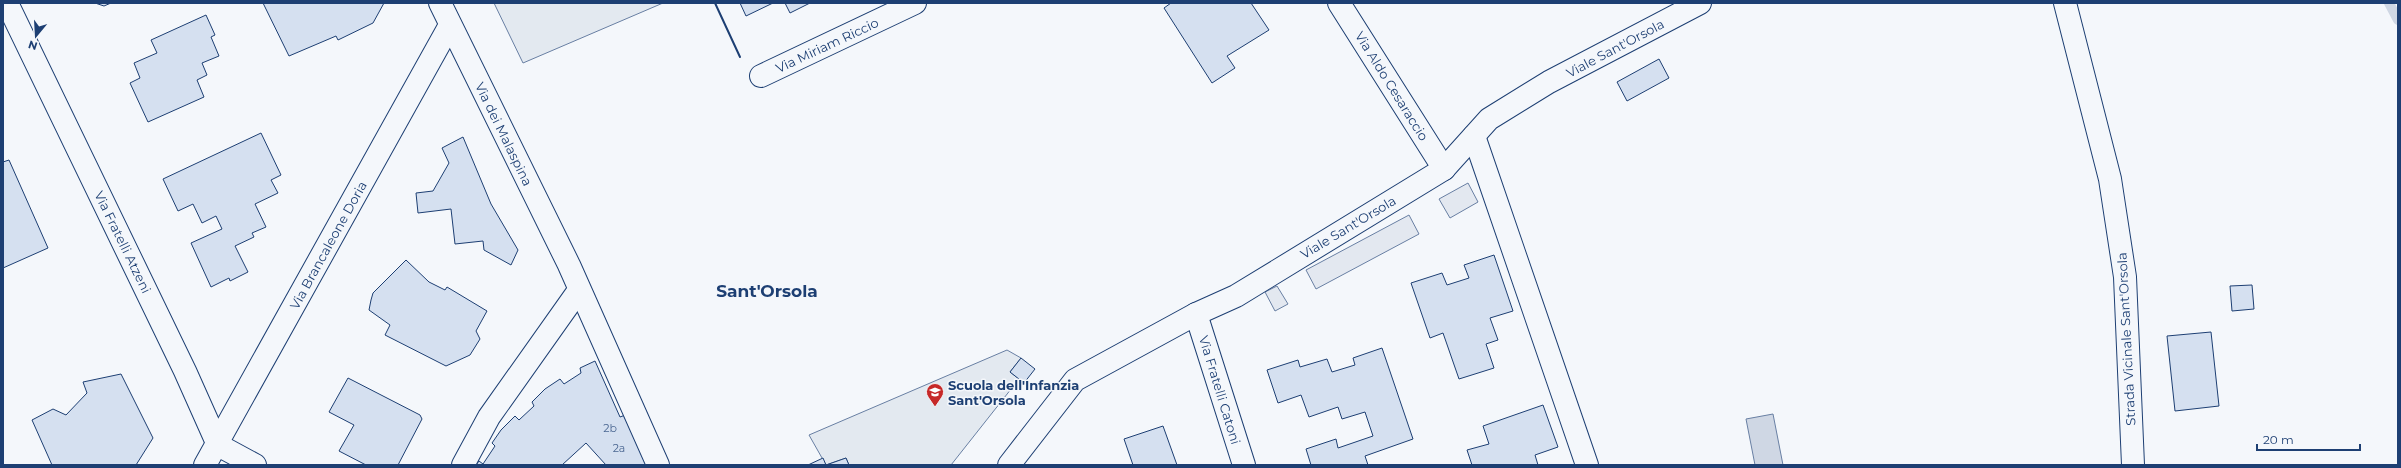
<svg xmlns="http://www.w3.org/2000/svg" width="2401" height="468" viewBox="0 0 2401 468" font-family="Montserrat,sans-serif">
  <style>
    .green { fill: #e3e9f0; stroke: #687fa3 }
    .parking { fill: #e3e8f0; stroke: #687fa3 }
    .water { fill: #cfd7e4; stroke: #687fa3 }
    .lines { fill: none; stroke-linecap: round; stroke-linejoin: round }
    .stream { stroke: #cfd7e4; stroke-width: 10 }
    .building { fill: #d5e0f0; stroke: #1d3f73 }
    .minor-casing { stroke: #1d3f73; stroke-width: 24 }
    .minor { stroke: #f4f7fb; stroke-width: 22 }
    .wall { stroke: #1d3f73; stroke-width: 2 }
    .labels { text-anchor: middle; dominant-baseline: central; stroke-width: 3; stroke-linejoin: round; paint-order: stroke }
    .number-label { font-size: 11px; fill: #4b6792 }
    .street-label { font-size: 13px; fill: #1d3f73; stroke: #f4f7fb }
    .poi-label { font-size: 13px; font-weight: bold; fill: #1d3f73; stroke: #f4f7fb; text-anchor: start }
    .district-label { font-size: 17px; font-weight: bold; fill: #1d3f73; stroke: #f4f7fb }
  </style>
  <rect width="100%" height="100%" fill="#f4f7fb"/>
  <!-- green -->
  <g class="green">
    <polygon points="494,3 663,3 523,63"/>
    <polygon points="1007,350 1021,358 1010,372 1019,379 951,465 849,465 846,458 826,465 809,435"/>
  </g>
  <!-- parking -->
  <g class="parking">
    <polygon points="1468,183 1478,202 1450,218 1439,199"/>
    <polygon points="1409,215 1419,234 1316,289 1306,270"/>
    <polygon points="1277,286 1288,304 1275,311 1265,292"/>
  </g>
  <!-- water -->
  <polygon class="water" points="1773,414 1783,465 1755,465 1746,419"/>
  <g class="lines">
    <!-- stream -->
    <polyline class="stream" points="2389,3 2398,20"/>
  </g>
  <!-- building -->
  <g class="building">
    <polygon points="95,3 111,3 104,6"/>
    <polygon points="263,3 384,3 373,23 338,40 336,36 289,56"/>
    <polygon points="740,3 773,3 746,16"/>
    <polygon points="785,3 810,3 790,13"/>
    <polygon points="1171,3 1251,3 1269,30 1227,56 1235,68 1212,83 1164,8"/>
    <polygon points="206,15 215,35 211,37 219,56 202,63 207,75 197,80 204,97 148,122 130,83 140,78 134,63 157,53 151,40"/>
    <polygon points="1659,59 1669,78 1627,101 1617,82"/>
    <polygon points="261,133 281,175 271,180 278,193 255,204 266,227 252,233 254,237 235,246 248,272 230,281 229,278 211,287 191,243 222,229 216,216 202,223 193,204 178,211 163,179"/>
    <polygon points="463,137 491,204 518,250 511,265 484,250 483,241 455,244 451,209 418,213 416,193 433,191 449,163 442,148"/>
    <polygon points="9,160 48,248 3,268 3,162"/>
    <polygon points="1494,255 1513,311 1490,318 1498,340 1486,344 1494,368 1459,379 1443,333 1430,338 1411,283 1442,273 1447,285 1469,278 1464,265"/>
    <polygon points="406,260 429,282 445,290 447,287 487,311 476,331 480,339 470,355 446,366 385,335 390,325 369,310 371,300 373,293"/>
    <polygon points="2252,285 2254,309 2232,311 2230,286"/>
    <polygon points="2211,332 2219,406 2175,411 2167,336"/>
    <polygon points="1382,348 1413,439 1365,456 1368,465 1311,465 1306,449 1336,439 1338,448 1373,436 1365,412 1342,419 1338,407 1309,417 1301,395 1278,403 1267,370 1298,360 1300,367 1327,359 1332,372 1355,365 1353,358"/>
    <polygon points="1021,358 1035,369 1024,383 1010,372"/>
    <polygon points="595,361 620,417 628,414 647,465 606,465 586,443 562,465 476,465 479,461 483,464 495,446 492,443 501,430 515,416 519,420 534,406 532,402 545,389 560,379 564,384 581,373 580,368"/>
    <polygon points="121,374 153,438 136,465 52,465 32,420 53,409 66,415 87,393 83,382"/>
    <polygon points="348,378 420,415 422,419 398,465 366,465 339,451 354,425 329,412"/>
    <polygon points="1543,405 1558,447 1535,455 1538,465 1472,465 1467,450 1489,444 1483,426"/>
    <polygon points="1163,426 1177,465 1133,465 1124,439"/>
    <polygon points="823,458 826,465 846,458 849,465 808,465"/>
  </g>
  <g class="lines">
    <defs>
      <g id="minor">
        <polyline points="7,3 185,371 218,445 255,465"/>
        <polyline points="440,3 569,265 658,465"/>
        <polyline points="1339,3 1444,169"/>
        <polyline points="2065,3 2110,179 2125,277 2133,465"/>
        <polyline points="761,76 915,3"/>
        <polyline points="1474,136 1587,465"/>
        <polyline points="1196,314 1244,465"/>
        <polyline points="205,465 450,25"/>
        <polyline points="463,465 489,417 579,290"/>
        <polyline points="1009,465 1075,380 1196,314 1236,296 1444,169 1489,119 1549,82 1700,3"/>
      </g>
    </defs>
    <!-- minor casing -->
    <use href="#minor" class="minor-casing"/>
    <!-- minor -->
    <use href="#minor" class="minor"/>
    <!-- wall -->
    <polyline class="wall" points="715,3 740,57"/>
  </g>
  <!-- icons -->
  <defs>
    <symbol id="school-pin" viewBox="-11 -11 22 30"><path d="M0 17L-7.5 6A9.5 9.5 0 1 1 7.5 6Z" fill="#c62828" stroke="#f4f7fb"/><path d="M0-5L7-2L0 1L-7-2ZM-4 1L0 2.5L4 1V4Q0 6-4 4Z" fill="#fff"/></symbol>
  </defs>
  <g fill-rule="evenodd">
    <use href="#school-pin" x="925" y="382" width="20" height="27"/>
  </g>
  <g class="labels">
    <!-- number labels -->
    <g class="number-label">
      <text x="610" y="428">2b</text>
      <text x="619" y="448">2a</text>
    </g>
    <!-- street labels -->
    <g class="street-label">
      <text transform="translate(827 45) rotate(-25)">Via Miriam Riccio</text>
      <text transform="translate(1615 48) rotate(-28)">Viale Sant'Orsola</text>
      <text transform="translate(1392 86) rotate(58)">Via Aldo Cesaraccio</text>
      <text transform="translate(504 134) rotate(64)">Via dei Malaspina</text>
      <text transform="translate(1348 227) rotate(-31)">Viale Sant'Orsola</text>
      <text transform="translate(123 242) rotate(64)">Via Fratelli Atzeni</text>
      <text transform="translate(328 245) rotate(-61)">Via Brancaleone Doria</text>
      <text transform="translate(2126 339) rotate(-93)">Strada Vicinale Sant'Orsola</text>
      <text transform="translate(1220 390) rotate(73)">Via Fratelli Catoni</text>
    </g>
    <!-- poi labels -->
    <g class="poi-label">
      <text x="948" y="385">Scuola dell'Infanzia<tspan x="948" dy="15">Sant'Orsola</tspan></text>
    </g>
    <!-- district labels -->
    <g class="district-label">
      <text x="767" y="291">Sant'Orsola</text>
    </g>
  </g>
  <!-- border -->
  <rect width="2401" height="468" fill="none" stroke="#1d3f73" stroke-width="8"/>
  <!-- north arrow -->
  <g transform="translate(36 36) rotate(198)" stroke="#f4f7fb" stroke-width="3" paint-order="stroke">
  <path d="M0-3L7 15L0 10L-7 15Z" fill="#1d3f73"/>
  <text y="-6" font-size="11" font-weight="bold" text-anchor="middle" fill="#1d3f73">N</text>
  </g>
  <!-- scale -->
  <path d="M2257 444v6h103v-6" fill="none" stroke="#1d3f73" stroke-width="2"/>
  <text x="2263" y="444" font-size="12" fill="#1d3f73" stroke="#f4f7fb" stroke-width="3" paint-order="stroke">20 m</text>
</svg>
